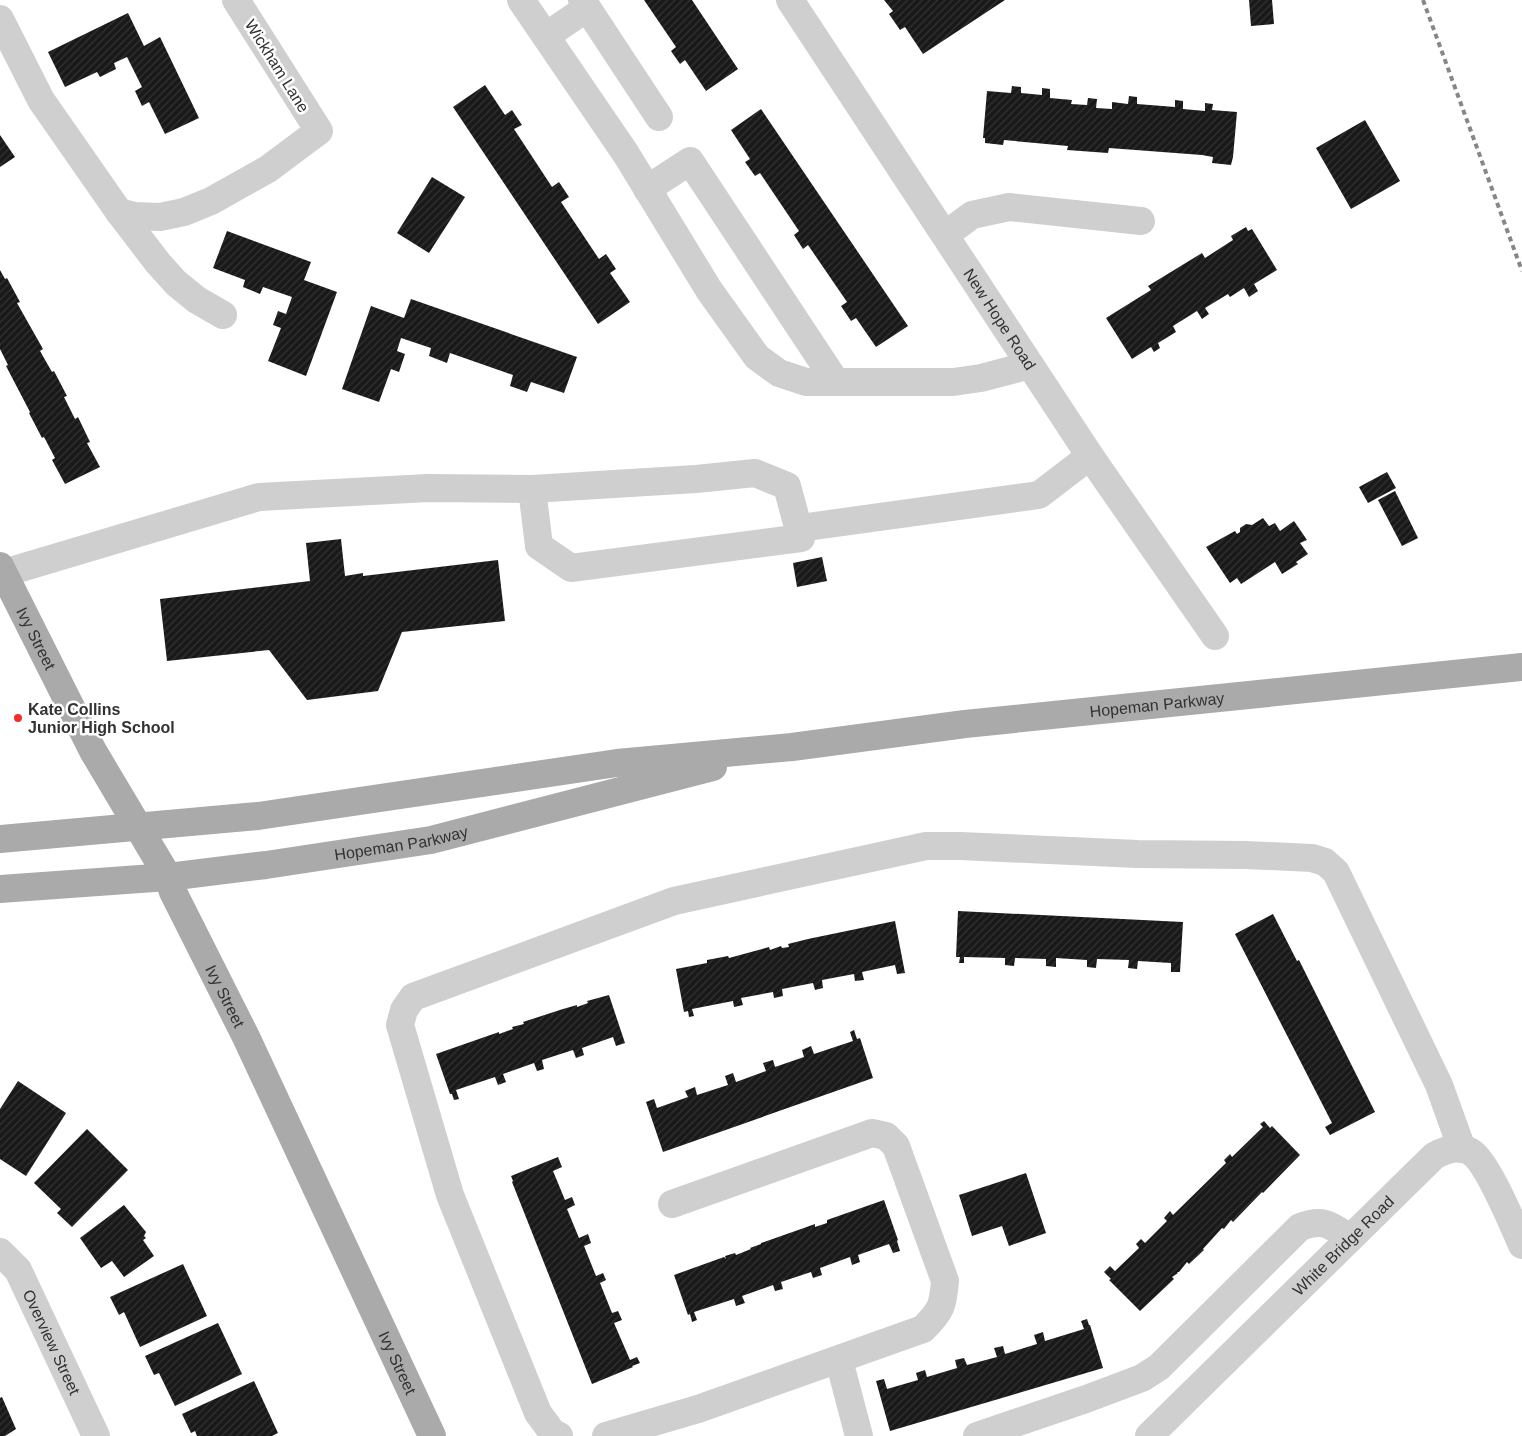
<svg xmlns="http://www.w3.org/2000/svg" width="1522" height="1436" viewBox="0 0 1522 1436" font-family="Arial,sans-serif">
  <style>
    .building { fill: url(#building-hatch) }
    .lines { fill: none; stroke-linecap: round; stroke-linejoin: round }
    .minor { stroke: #cfcfcf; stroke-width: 28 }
    .major { stroke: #aaa; stroke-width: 28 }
    .rail { stroke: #878787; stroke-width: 4; stroke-dasharray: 5 4; stroke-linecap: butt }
    .poi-dot { fill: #f1302b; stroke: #fff; stroke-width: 2 }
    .labels { text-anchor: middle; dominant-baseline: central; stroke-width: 5; stroke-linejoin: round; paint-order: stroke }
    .street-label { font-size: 16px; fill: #323232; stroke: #fff }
    .poi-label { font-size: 16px; font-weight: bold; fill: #323232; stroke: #fff; text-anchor: start }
  </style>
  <defs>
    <pattern id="building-hatch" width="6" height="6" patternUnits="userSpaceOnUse" patternTransform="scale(1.25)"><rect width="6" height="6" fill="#191919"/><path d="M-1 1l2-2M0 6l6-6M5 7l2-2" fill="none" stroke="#323232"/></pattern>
  </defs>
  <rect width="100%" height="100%" fill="#fff"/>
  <!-- building -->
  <g class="building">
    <polygon points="644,0 692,0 738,69 706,91 685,60 680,64 671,51 676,47"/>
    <polygon points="884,0 1005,0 923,54 905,27 900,30 889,14 893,11"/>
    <polygon points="1249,0 1272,0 1274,24 1251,26"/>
    <polygon points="128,13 144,46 160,37 199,118 165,134 149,102 142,106 135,91 142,87 127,57 114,63 116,69 100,77 97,72 65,87 48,52"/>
    <polygon points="485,85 505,115 512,110 522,125 514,129 552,187 559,182 569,197 561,202 599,259 606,254 616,269 610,273 630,302 598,324 453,107"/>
    <polygon points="1012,86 1021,87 1021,93 1042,95 1042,88 1050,89 1050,98 1072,100 1071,104 1087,105 1088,98 1097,99 1096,108 1112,109 1112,102 1128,104 1129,96 1137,97 1137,104 1175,107 1175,100 1183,101 1183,109 1205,111 1205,103 1213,104 1212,110 1237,112 1233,157 1231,165 1212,163 1213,157 1202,155 1109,148 1108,153 1067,150 1068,146 1004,140 1003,145 985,143 985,138 983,138 987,91 1011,93"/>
    <polygon points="761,109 908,326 876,347 856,318 851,321 841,306 847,302 808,245 803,249 794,235 799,231 760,173 755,176 745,162 750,159 731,130"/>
    <polygon points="1365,120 1400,181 1351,209 1316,148"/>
    <polygon points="0,135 15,157 0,167"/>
    <polygon points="432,177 465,197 429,253 397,233"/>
    <polygon points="1246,227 1248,231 1252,229 1277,270 1254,284 1258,291 1249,297 1244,288 1230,297 1228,294 1205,308 1209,314 1202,319 1197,311 1173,326 1176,332 1158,343 1160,348 1154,352 1151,347 1132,359 1106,318 1151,290 1148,286 1202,253 1205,258 1233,240 1231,236"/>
    <polygon points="227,231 311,262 304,280 337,292 306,376 268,361 281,328 273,325 278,311 286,314 292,297 263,287 260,294 243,287 245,280 213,268"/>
    <polygon points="0,270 5,279 7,278 20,302 17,303 43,349 40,351 52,372 54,371 67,396 64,397 75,419 78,417 90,442 87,443 100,467 65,484 52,460 55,458 44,437 42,438 29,413 30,412 6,366 8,365 0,349"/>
    <polygon points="411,299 577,357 564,393 531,382 527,392 510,386 513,375 450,353 447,363 429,356 431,348 401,338 397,351 405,354 399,372 391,369 379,402 342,389 371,306 404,318"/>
    <polygon points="1387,472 1396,488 1368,503 1359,487"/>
    <polygon points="1395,491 1418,538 1402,546 1378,500"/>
    <polygon points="1263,518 1269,526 1275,523 1280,531 1294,521 1307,540 1300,543 1308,554 1296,562 1298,564 1282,574 1275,562 1241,584 1237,578 1230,583 1206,547 1235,531 1237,534 1240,532 1240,528 1246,524 1252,525"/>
    <polygon points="341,539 345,576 363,573 363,576 498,560 505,621 402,632 378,691 307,700 269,650 167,661 160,599 310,581 306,543"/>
    <polygon points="822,557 827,581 797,587 793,563"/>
    <polygon points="958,911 1183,922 1180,972 1171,972 1171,963 1138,961 1137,969 1128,968 1129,960 1097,959 1096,968 1087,967 1087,960 1056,958 1056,967 1046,966 1046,959 1015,958 1014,966 1005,965 1005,958 964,957 964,963 959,963 960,957 956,957"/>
    <polygon points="1273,914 1297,961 1299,960 1375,1112 1330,1135 1325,1127 1332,1123 1235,934"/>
    <polygon points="895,921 905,973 897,974 895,965 862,972 864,980 855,981 854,974 822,980 823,988 815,990 813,983 782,989 783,996 774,998 773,992 741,998 743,1005 734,1007 733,1001 692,1009 694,1016 689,1017 688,1011 684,1012 676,969 707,963 707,960 728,956 729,958 769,947 770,950 781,946 782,948 789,947 788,944 808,939"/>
    <polygon points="609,995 625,1043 616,1046 613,1037 582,1048 584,1055 576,1058 573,1050 542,1060 544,1069 537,1071 534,1063 503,1074 506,1082 498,1085 495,1077 456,1090 459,1099 454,1100 452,1094 450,1094 436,1054 499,1032 499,1034 513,1029 512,1027 524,1024 523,1022 563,1009 577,1005 577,1007 588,1003 587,1001"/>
    <polygon points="854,1030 857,1039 860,1038 873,1078 663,1152 646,1102 654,1099 657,1108 688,1097 685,1091 695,1087 697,1095 728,1085 725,1076 733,1073 736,1082 766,1071 763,1063 773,1060 775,1067 804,1057 802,1050 811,1046 814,1054 853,1041 850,1032"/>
    <polygon points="18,1081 66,1113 26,1176 0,1159 0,1109"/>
    <polygon points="1264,1121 1270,1128 1272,1126 1300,1155 1263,1193 1262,1192 1233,1222 1231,1220 1224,1229 1222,1228 1203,1249 1204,1250 1189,1264 1187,1262 1179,1272 1177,1272 1178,1273 1172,1277 1174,1279 1140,1311 1109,1280 1111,1279 1104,1272 1110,1266 1115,1271 1139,1248 1136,1244 1141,1239 1145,1243 1167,1221 1164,1218 1170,1211 1173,1215 1226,1163 1224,1160 1230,1154 1232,1157 1263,1127 1260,1124"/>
    <polygon points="87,1129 128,1170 72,1227 57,1213 61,1209 34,1183"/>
    <polygon points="558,1157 562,1167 553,1171 565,1200 572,1197 575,1205 567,1209 579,1238 588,1234 591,1243 584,1246 596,1276 603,1273 606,1280 600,1283 612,1313 618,1311 622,1320 614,1323 630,1360 637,1357 640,1363 632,1366 633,1367 592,1384 512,1182 513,1181 511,1176"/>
    <polygon points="1026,1173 1046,1233 1009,1246 1002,1226 972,1236 959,1195"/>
    <polygon points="884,1200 898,1240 897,1241 900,1251 893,1253 889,1244 858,1255 860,1262 852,1265 850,1257 820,1268 822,1275 813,1278 811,1272 781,1282 783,1289 775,1291 773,1285 742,1296 745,1303 736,1306 734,1299 694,1312 697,1320 692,1322 690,1314 688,1315 674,1275 724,1257 726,1259 725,1256 735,1253 736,1255 751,1249 750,1248 761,1244 761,1243 801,1229 815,1224 815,1227 827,1223 827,1220"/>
    <polygon points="124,1205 146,1232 144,1236 146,1238 143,1240 154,1256 124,1277 112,1261 101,1268 80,1238"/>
    <polygon points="183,1264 207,1316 140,1347 124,1312 119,1315 110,1297"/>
    <polygon points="1087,1319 1089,1325 1090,1325 1103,1368 890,1431 876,1381 884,1379 887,1389 918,1380 916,1373 925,1370 927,1377 957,1368 955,1360 964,1358 967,1365 997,1357 994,1348 1003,1346 1005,1354 1037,1344 1034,1335 1043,1332 1045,1341 1084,1329 1081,1321"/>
    <polygon points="218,1323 242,1374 175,1406 159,1373 154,1375 145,1356"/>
    <polygon points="254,1381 278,1433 272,1436 197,1436 195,1431 191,1433 182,1414"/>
    <polygon points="2,1397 16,1429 5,1436 0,1436 0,1398"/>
  </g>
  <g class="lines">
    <!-- minor -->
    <g class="minor">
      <polyline points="521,0 626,154 709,290 757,357 779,373 806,382 953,382 981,378 1030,365"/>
      <polyline points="582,0 659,117"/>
      <path id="s1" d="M790 0 1090 456 1215 636"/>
      <polyline points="0,19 41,100 119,212 158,263 176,283 197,300 223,315"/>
      <polyline points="546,36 587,8"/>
      <polyline points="647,189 690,161 836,382"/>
      <polyline points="119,212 135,216 160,217 184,212 211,201 268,169 319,131 236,0"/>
      <polyline points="945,235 972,215 1009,207 1141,221"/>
      <polyline points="800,528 1039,495 1090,456"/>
      <polyline points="4,573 259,497 428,488 532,489 696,479 755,473 787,486 801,538 571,568 539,546 532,489"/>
      <path id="s2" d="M0 1252 18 1270 96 1436"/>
      <polyline points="839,1360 859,1436"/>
      <polyline points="559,1436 552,1432 538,1413 450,1195 400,1025 404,1010 413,997 674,901 926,846 960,846 1137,854 1246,855 1312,858 1325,862 1336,872 1439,1085 1462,1149"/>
      <path d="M606 1436 698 1409 923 1329C941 1311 943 1306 945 1281L896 1146 886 1136 872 1133 672 1204"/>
      <path d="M977 1436 1086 1399 1142 1378 1159 1367 1300 1227C1324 1218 1330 1225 1350 1238"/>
      <path id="s3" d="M1149 1436 1434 1156C1445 1150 1459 1145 1471 1152 1488 1163 1513 1225 1522 1245"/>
    </g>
    <!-- major -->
    <g class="major">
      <path id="s4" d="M0 566 93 751 168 877 173 892 246 1037 432 1436"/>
      <path id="s5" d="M0 839 258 816 617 763 792 747 965 724 1522 667"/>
      <path id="s6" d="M0 889 168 877 266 865 431 840 713 767"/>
    </g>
    <!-- rail -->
    <polyline class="rail" points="1423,0 1522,271"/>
  </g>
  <!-- markers -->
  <circle class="poi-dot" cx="18" cy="718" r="5"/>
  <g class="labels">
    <!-- street labels -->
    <g class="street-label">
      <text transform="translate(277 66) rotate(58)">Wickham Lane</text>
      <text stroke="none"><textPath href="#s1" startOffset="382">New Hope Road</textPath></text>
      <text stroke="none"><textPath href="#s4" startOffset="81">Ivy Street</textPath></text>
      <text stroke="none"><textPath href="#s5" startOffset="1165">Hopeman Parkway</textPath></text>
      <text stroke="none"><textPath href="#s6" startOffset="404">Hopeman Parkway</textPath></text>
      <text stroke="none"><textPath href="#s4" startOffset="486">Ivy Street</textPath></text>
      <text stroke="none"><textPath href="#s3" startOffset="272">White Bridge Road</textPath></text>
      <text stroke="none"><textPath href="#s2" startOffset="105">Overview Street</textPath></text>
      <text stroke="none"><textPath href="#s4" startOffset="891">Ivy Street</textPath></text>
    </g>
    <!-- poi labels -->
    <g class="poi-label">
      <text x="28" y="709">Kate Collins<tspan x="28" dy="18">Junior High School</tspan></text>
    </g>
  </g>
</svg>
